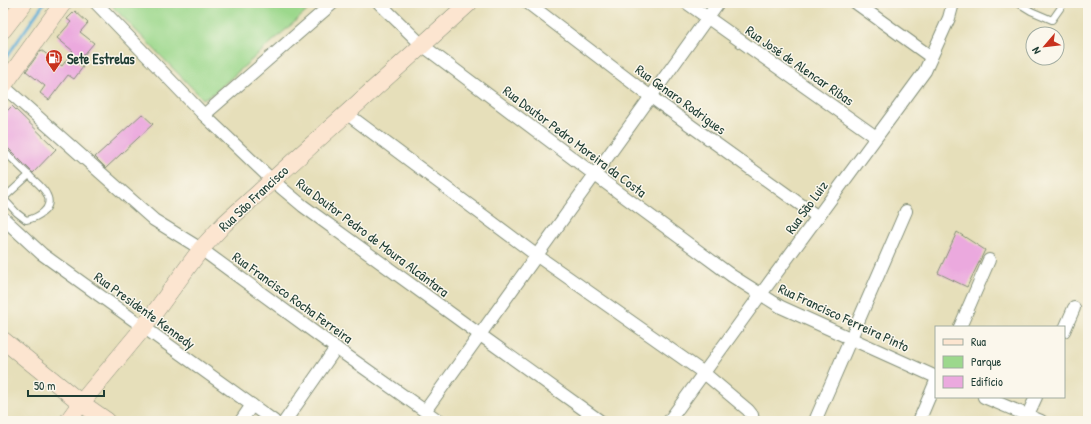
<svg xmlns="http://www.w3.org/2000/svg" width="1091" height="424" viewBox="0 0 1091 424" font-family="'Patrick Hand',sans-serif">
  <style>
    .green { fill: #9cd88c; stroke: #5e8a60 }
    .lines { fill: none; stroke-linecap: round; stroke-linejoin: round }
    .stream { stroke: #5cadd7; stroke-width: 3 }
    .building { fill: #eba9de }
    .lane-casing { stroke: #828e77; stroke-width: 8 }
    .street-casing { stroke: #828e77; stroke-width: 14 }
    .secondary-casing { stroke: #828e77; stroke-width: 18 }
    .lane { stroke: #fff; stroke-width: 6 }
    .street { stroke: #fff; stroke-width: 12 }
    .secondary { stroke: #fce5d0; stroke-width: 17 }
    .labels { text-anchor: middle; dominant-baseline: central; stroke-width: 3; stroke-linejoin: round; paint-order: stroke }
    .poi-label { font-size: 14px; font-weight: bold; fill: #1f3d34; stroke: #fbf7ec; text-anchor: start }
    .street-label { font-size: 14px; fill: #1f3d34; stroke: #fbf7ec }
  </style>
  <rect width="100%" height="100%" fill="#fbf7ec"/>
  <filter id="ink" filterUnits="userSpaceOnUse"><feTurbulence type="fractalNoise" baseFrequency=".025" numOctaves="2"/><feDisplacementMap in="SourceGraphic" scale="8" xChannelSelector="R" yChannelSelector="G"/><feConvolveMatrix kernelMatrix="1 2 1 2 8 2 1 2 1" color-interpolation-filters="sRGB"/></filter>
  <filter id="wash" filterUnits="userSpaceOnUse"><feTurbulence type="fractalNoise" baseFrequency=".012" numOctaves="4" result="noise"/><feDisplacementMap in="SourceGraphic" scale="16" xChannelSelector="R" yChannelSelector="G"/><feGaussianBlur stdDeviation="0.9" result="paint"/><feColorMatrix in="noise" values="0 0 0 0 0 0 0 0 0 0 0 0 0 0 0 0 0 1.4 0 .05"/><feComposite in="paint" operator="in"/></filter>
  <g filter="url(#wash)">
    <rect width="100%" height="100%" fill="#e6dfba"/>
    <!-- green -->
    <polygon class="green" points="111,3 316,3 214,93 203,99 114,8"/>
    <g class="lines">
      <!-- stream -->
      <polyline class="stream" points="3,62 44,3"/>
    </g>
    <g id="blocks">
      <!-- building -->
      <g class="building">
        <polygon points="75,11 88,23 80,32 94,43 77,63 83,67 74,79 68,75 49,100 40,93 45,86 26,71 41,50 62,66 73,51 57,38 71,22 67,19"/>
        <polygon points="12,106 56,149 33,173 3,143 3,115"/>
        <polygon points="142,114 153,124 106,168 95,157"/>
        <polygon points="957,232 985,250 967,287 938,273"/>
      </g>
    </g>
  </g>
  <g filter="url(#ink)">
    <use href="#blocks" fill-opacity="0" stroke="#828e77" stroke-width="1"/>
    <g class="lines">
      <defs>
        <g id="lane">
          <polyline points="1018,3 1031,11 1052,20 1064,3"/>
          <path d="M3 150C12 159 21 168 31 177 36 182 44 188 47 195 54 209 37 218 26 220L17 213 3 198"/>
          <polyline points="4,198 29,175"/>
        </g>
        <g id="street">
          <polyline points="96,3 204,115 272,180 303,206 479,334 600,421"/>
          <polyline points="379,3 422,45 595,175 732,276 781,307 936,377"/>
          <polyline points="528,3 651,97 818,217"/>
          <polyline points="687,3 876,137"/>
          <polyline points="856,3 931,57"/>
          <polyline points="3,86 154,220 201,249 336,348 439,421"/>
          <polyline points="346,113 536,255 704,373 748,410 752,415 753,421"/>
          <polyline points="204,115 333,3"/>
          <polyline points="3,218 42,254 274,421"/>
          <polyline points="960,327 989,260"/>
          <polyline points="1064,331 1074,308"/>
          <polyline points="984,397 1041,421"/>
          <polyline points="425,411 718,3"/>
          <polyline points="241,421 252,405"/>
          <polyline points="285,421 336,348"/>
          <polyline points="669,421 761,294 925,71 949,18 953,3"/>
          <polyline points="815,421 906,211"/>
          <polyline points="919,421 936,381"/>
          <polyline points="1025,421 1036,397"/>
        </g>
        <g id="secondary">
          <polyline points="3,30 24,3"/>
          <polyline points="3,86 63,3"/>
          <polyline points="3,340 81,403 107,421"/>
          <polyline points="68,421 81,403 144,327 201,249 224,224 469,3"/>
        </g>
      </defs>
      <!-- lane casing -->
      <use href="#lane" class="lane-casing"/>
      <!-- street casing -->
      <use href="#street" class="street-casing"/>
      <!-- secondary casing -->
      <use href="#secondary" class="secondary-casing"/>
      <!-- lane -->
      <use href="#lane" class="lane"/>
      <!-- street -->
      <use href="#street" class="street"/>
      <!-- secondary -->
      <use href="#secondary" class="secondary"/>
    </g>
  </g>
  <!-- icons -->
  <defs>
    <symbol id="fuel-pin" viewBox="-11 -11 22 30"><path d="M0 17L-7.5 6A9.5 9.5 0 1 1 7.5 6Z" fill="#c8321e" stroke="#fbf7ec"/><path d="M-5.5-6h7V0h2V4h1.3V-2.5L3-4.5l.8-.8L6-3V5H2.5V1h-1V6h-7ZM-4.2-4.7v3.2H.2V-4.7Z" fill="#fff"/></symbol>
  </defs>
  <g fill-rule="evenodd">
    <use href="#fuel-pin" x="44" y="48" width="20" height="27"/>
  </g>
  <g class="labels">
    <!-- poi labels -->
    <g class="poi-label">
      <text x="67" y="58">Sete Estrelas</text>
    </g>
    <!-- street labels -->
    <g class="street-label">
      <text transform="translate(800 65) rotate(35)">Rua José de Alencar Ribas</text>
      <text transform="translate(681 99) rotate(36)">Rua Genaro Rodrigues</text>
      <text transform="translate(575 141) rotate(37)">Rua Doutor Pedro Moreira da Costa</text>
      <text transform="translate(253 198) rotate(-43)">Rua São Francisco</text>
      <text transform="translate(806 207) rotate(-54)">Rua São Luiz</text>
      <text transform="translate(373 237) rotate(37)">Rua Doutor Pedro de Moura Alcântara</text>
      <text transform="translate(293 297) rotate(36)">Rua Francisco Rocha Ferreira</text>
      <text transform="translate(145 310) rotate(36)">Rua Presidente Kennedy</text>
      <text transform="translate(844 317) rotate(25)">Rua Francisco Ferreira Pinto</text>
    </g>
  </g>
  <!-- margin -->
  <rect width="1091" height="424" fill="none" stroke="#fbf7ec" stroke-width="16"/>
  <!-- legend -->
  <rect x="935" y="326" width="130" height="72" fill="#fbf7ec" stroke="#a3ada2"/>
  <rect x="943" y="339" width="20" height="6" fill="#fce5d0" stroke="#a3ada2"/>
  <text x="971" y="346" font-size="12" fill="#1f3d34">Rua</text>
  <rect x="943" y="356" width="20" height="12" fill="#9cd88c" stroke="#a3ada2"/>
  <text x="971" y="366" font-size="12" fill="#1f3d34">Parque</text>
  <rect x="943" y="376" width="20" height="12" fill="#eba9de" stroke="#a3ada2"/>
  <text x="971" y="386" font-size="12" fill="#1f3d34">Edifício</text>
  <!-- north arrow -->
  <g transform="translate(1045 46) rotate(242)"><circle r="19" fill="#fbf7ec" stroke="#a3ada2"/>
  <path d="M0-3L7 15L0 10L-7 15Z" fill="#c8321e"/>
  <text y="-6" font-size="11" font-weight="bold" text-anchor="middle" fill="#1f3d34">N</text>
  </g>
  <!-- scale -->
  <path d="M28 390v6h76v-6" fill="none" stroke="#1f3d34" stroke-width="2"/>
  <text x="34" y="390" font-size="12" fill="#1f3d34" stroke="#fbf7ec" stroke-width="3" paint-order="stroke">50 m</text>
</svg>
